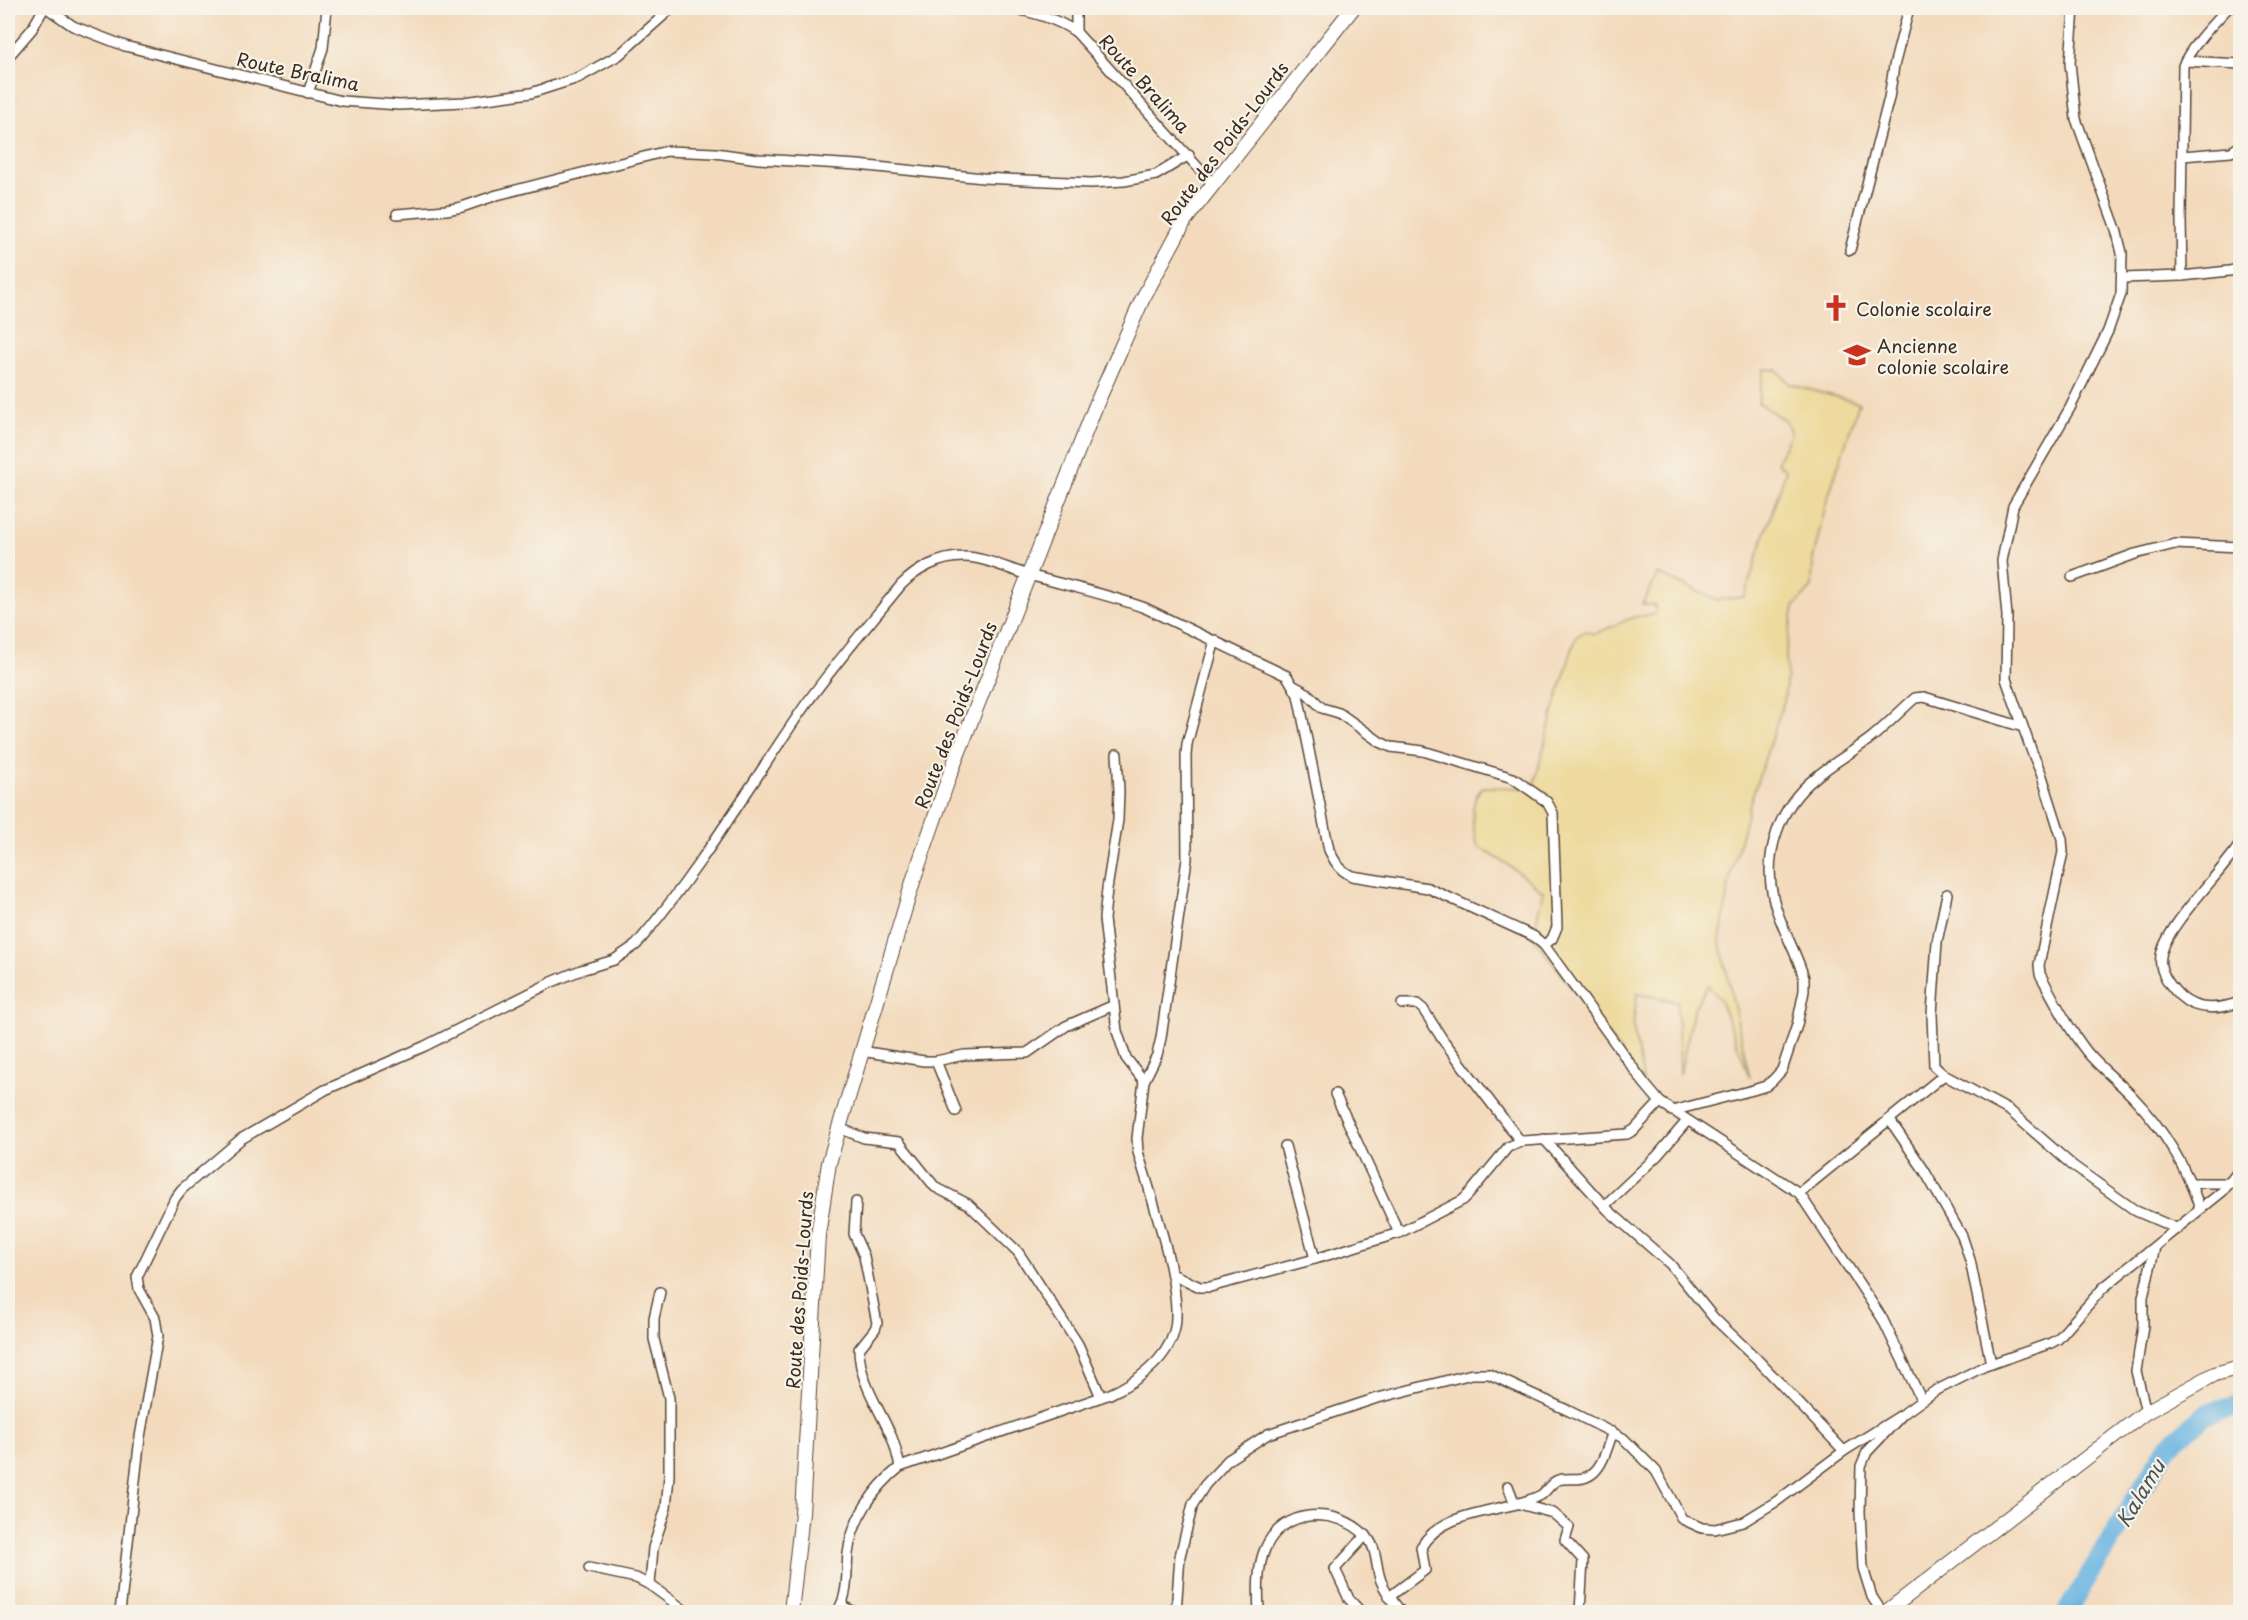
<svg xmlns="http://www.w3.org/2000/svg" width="2248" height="1620" viewBox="0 0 2248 1620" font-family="'Playpen Sans',sans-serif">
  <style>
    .sand { fill: #eeda9e; stroke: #94825e; stroke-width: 1.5 }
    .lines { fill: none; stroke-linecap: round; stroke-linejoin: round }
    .river { stroke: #69b4e1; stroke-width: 20 }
    .street-casing { stroke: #574436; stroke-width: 12 }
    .secondary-casing { stroke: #574436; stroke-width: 16 }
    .street { stroke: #fff; stroke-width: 9 }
    .secondary { stroke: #fff; stroke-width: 14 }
    .labels { text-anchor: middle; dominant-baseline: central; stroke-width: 4.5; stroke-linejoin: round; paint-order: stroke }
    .street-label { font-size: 18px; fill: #3b2a1e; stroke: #f7f3e8 }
    .poi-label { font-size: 18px; fill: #3b2a1e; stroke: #f7f3e8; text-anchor: start }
    .water-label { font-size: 20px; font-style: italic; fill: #495358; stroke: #f7f3e8 }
  </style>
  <rect width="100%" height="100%" fill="#f7f3e8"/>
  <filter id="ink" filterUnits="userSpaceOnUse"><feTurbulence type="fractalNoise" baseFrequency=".0167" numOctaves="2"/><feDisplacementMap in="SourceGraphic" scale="12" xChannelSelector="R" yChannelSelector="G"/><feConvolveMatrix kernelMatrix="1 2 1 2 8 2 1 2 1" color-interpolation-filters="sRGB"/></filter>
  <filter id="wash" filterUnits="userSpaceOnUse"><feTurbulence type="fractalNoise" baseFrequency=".008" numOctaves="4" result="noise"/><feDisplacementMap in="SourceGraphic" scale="24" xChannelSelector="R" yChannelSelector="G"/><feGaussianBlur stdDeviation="1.35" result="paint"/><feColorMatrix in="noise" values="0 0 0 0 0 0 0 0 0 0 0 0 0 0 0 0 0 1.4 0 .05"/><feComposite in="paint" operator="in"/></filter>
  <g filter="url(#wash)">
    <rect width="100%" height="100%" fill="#f3dabc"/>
    <!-- sand -->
    <path class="sand" d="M1764 369 1777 370 1790 384 1859 403 1827 500 1813 559 1812 587 1794 607 1786 650 1787 676 1784 701 1750 803 1730 878 1720 942 1750 1078 1720 1000 1708 985 1694 1008 1680 1074 1677 1001 1637 994 1633 1027 1644 1083 1533 936 1543 891 1504 862 1478 847C1472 826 1468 804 1482 787L1533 788 1554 709 1576 637 1585 631 1595 634 1634 617 1655 614V606L1642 604 1658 574 1717 600 1744 597 1786 470 1777 463 1791 433 1786 421 1758 403Z"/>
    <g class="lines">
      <!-- river -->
      <polyline class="river" points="2067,1612 2167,1447 2206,1414 2240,1405"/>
    </g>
  </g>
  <g filter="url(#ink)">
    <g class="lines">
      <defs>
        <g id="street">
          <polyline points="47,8 73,26 125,46 342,101 399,105 464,102 531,93 578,78 619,55 672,8"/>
          <path d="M1011 8C1035 13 1055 18 1076 32L1212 183"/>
          <polyline points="1076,8 1076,32"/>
          <path d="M2074 8 2070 63 2076 119 2116 229 2122 253 2121 294 2108 331 2070 408 2013 506 2002 561 2007 616 2006 679 2032 752 2041 773 2062 839 2063 852 2039 965 2040 974C2054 1000 2068 1028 2087 1052 2100 1068 2118 1081 2133 1097 2163 1128 2187 1168 2200 1209"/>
          <polyline points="8,57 32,29 44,8"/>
          <polyline points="2185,61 2240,64"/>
          <polyline points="308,93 323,48 327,8"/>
          <polyline points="2182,156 2231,152 2240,146"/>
          <polyline points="397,214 446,210 462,207 497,195 667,151 715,153 759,159 858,165 983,178 1091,183 1124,181 1156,175 1189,155"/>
          <polyline points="1850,250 1889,98 1894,66 1909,8"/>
          <path d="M2182 276 2181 219 2183 66C2190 47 2214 23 2228 8"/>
          <polyline points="2122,278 2182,276 2229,271 2235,270 2240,264"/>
          <polyline points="2072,577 2135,554 2175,544 2240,547"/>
          <polyline points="1294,686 1307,693 1322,708 1339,713 1380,742 1391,747 1423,751 1513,778 1547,802 1553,813 1557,927 1552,939 1544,945"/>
          <polyline points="1117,754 1119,791 1118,820 1107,889 1104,919 1117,1031 1126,1058 1144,1081"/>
          <path d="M2240 844C2222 873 2166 925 2161 956 2158 971 2170 986 2180 996 2197 1012 2221 1009 2240 1002"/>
          <polyline points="1402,1004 1417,1004 1423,1009 1443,1040 1521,1142"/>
          <polyline points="861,1051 924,1061 936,1061 956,1111"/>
          <polyline points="936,1061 964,1055 1027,1053 1066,1026 1114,1005"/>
          <polyline points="1944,1075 1934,1066 1932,1014 1937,942 1947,894"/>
          <polyline points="1335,1094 1399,1233"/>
          <polyline points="1660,1102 1799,1193 1944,1075 2010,1111 2072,1165 2136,1211 2178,1229"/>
          <path d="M1672 1111 1753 1090 1766 1086 1773 1080 1782 1070 1797 1025 1804 991V978C1796 950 1779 925 1773 897 1763 852 1780 806 1815 778 1832 763 1853 752 1871 738 1886 726 1900 711 1915 698L1924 697 2023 727"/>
          <polyline points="1889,1119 1924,1170 1962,1236 1970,1260 1991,1364"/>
          <polyline points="839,1128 864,1138 899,1142 935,1187 968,1204 1018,1252 1078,1344 1101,1397"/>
          <polyline points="1544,1139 1608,1210 1670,1264 1714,1318 1756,1358 1844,1451"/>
          <polyline points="1285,1146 1315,1259"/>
          <polyline points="2191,1183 2231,1183"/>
          <polyline points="1799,1193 1882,1318 1921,1399"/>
          <path d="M856 1202 854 1234 864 1256 877 1323 875 1329 859 1349C859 1379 877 1405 889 1431 895 1442 897 1455 900 1467"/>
          <polyline points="1604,1206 1657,1156 1687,1121"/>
          <polyline points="2146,1412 2136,1371 2143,1326 2143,1297 2155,1247"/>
          <polyline points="1508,1486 1513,1499 1516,1503 1553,1513 1569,1527 1565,1540 1583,1560 1580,1612"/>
          <polyline points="589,1568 636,1578 650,1585 687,1612"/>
          <polyline points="650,1585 653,1548 666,1508 669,1476 669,1398 654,1339 654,1318 660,1292"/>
          <path d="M1389 1597 1425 1570 1421 1547C1445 1507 1505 1514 1541 1495 1547 1491 1551 1482 1558 1480 1571 1477 1583 1482 1593 1473 1604 1464 1608 1444 1613 1432"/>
          <polyline points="842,1606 855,1612"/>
          <path d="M120 1612 140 1437 158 1336 155 1318 139 1289 137 1277 175 1198 182 1189 241 1139 325 1090 425 1046 552 982 581 970 614 960 636 945C697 873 746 792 799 714 830 669 867 627 901 585 917 569 939 557 963 557 982 556 1010 570 1029 575 1068 586 1107 594 1145 608L1287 676 1298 695 1329 850C1335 862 1339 870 1352 876L1428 888 1533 936 1544 945 1644 1083 1660 1102 1634 1130 1627 1134 1523 1141 1508 1147 1470 1193 1463 1200 1399 1233 1315 1259 1210 1287H1200L1172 1274"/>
          <path d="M837 1612C849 1595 846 1574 848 1554 852 1519 874 1488 900 1467L1110 1394C1136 1382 1166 1361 1174 1332 1185 1292 1150 1194 1138 1152L1137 1138 1144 1081 1157 1055 1161 1038 1187 859 1186 756 1187 744 1215 640"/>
          <polyline points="1176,1612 1180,1556 1193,1504 1205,1485 1228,1460 1268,1434 1374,1399 1472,1374 1489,1374 1569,1411 1623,1438 1656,1471 1682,1519 1702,1528 1715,1529 1743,1522 1777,1501 1844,1451 1903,1414"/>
          <path d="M1259 1612C1258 1593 1257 1567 1265 1549 1282 1508 1336 1506 1365 1535 1378 1547 1375 1566 1381 1581 1386 1593 1394 1603 1401 1612"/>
          <polyline points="1361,1612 1349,1599 1335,1569 1366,1535"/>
          <polyline points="1882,1612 1872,1597 1863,1568 1860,1512 1861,1466 1867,1452 1903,1414 1935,1391 1985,1366 2051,1343 2058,1339 2103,1288 2223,1191 2240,1169"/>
        </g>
        <g id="secondary">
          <polyline points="791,1612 802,1513 818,1235 829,1163 839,1128 915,875 950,774 1096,405 1142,300 1185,220 1353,8"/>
          <polyline points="1886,1612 2146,1412 2215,1374 2240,1367"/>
        </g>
      </defs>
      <!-- street casing -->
      <use href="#street" class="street-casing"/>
      <!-- secondary casing -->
      <use href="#secondary" class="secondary-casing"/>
      <!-- street -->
      <use href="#street" class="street"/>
      <!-- secondary -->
      <use href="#secondary" class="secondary"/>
    </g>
  </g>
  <!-- icons -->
  <defs>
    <symbol id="church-bare" viewBox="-9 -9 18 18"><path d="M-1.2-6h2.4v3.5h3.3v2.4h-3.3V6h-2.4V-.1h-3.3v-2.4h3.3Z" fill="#c8321e" stroke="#f7f3e8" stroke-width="2.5" paint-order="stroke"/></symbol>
    <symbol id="school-bare" viewBox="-9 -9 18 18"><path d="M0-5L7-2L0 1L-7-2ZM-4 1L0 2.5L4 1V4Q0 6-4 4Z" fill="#c8321e" stroke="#f7f3e8" stroke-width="2.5" paint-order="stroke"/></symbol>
  </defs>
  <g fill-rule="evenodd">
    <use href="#church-bare" x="1817" y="289" width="38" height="38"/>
    <use href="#school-bare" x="1838" y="336" width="38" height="38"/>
  </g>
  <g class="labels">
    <!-- street labels -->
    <g class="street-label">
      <text transform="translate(298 71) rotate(12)">Route Bralima</text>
      <text transform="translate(1145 83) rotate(48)">Route Bralima</text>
      <text transform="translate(1224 143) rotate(-53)">Route des Poids-Lourds</text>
      <text transform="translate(955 715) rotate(-69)">Route des Poids-Lourds</text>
      <text transform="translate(799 1290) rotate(-86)">Route des Poids-Lourds</text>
    </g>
    <!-- poi labels -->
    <g class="poi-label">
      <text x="1856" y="308">Colonie scolaire</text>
      <text x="1877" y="345">Ancienne<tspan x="1877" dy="21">colonie scolaire</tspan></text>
    </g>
    <!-- water labels -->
    <g class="water-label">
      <text transform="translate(2140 1493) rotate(-59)">Kalamu</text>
    </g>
  </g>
  <!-- margin -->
  <rect width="2248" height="1620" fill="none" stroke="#f7f3e8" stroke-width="30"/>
</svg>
